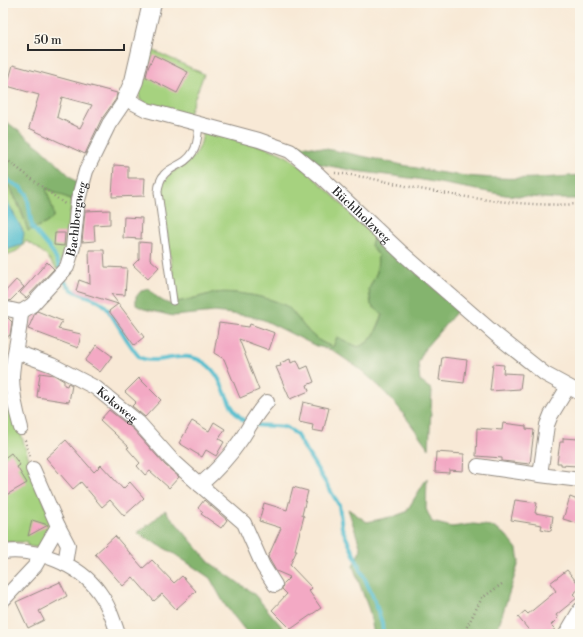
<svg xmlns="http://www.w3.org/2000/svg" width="583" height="637" viewBox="0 0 583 637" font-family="'Libre Bodoni',serif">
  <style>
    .green { fill: #a6d27f; stroke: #687e55 }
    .forest { fill: #84b46e; stroke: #58704c }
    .water { fill: #52bdce; stroke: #3e747c }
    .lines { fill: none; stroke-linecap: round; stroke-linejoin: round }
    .stream { stroke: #52bdce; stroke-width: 4 }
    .building { fill: #f3a9c4; fill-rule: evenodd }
    .service-casing { stroke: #928a80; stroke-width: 9 }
    .minor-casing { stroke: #928a80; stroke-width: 16 }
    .tertiary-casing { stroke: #928a80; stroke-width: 20 }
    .path { stroke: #928a80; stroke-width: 2.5; stroke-dasharray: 1 3; stroke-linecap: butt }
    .service { stroke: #fff; stroke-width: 7 }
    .minor { stroke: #fff; stroke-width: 14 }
    .tertiary { stroke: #fff; stroke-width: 18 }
    .labels { text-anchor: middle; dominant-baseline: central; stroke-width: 3.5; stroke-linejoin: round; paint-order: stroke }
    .street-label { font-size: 12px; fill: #2b2b2b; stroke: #fbf7ec }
  </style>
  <rect width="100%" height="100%" fill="#fbf7ec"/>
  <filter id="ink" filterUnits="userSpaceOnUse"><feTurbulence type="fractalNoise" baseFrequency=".025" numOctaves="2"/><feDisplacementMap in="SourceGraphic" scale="8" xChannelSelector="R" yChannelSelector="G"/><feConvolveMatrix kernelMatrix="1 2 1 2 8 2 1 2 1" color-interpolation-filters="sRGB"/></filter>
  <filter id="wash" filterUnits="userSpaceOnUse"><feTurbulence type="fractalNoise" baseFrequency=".012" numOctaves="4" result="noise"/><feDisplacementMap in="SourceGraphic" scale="16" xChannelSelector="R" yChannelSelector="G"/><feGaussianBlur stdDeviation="0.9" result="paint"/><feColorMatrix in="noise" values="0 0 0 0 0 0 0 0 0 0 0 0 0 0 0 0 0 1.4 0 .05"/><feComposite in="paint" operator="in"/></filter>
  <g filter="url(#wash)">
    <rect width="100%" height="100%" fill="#f8e9d6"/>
    <!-- green -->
    <g class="green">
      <polygon points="146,47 204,74 188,116 154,107 140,100 139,93"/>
      <path d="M203 132C227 138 265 144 286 156 315 174 349 212 374 237L371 245 378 255 377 272 369 289 371 305 383 314C376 329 375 341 358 347L337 337 333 347C310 339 305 326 290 309 279 298 231 290 216 293 203 295 190 300 177 302L161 194C163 167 188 170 198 150 201 145 202 138 203 132Z"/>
      <path d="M3 180C15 196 22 212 28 231L53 210 45 187 72 200 70 213 66 253 57 270C49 258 40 248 26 241 21 250 13 254 3 255Z"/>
      <path d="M3 384 9 388C20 436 35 479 53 525L40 548 27 546V542H3Z"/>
    </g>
    <!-- forest -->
    <g class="forest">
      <polygon points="3,119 42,149 77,183 72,200 46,188 53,210 54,216 47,223 28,231 22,212 12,191 3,180"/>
      <path d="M287 144C338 148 387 163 437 172 484 180 533 180 580 175V199H556L505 195 417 179 356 171 314 163Z"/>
      <path d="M374 237 459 309 425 348 418 363 420 381 432 390 429 449 399 408 380 387 361 370 332 350 316 346 264 320 249 316 215 312 173 316 144 309 136 305V297L141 291 149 289C156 297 163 303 174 305L177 302C190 300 203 295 216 293 231 290 279 298 290 309 305 326 310 339 333 347L337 337 358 347C375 341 376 330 383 315L371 305 369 289 377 272 378 255 371 245Z"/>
      <polygon points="427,478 426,509 432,522 452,527 473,524 491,526 506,535 517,549 519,562 496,634 374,634 369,610 353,566 361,549 348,509 367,522 395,516 406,512"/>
      <polygon points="165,510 209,562 254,594 288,634 248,634 225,605 210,578 173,553 137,533 152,522"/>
    </g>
    <!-- water -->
    <polygon class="water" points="3,193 24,233 22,245 3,251"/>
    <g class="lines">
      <!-- stream -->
      <g class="stream">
        <polyline points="3,172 10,182 20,187 27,194 32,227 52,251 61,269"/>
        <path d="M63 275C67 298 92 292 105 306 113 315 134 355 141 358 161 366 183 347 206 364 225 378 224 404 242 419 254 429 269 424 283 427 288 428 292 431 296 434L339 505 342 528 374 599 382 623 383 634"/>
      </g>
    </g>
    <g id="blocks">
      <!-- building -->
      <g class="building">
        <polygon points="154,55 188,72 177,93 146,77 148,68"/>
        <path d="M13 65 117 93 116 99 101 120 85 154 29 128 39 95 7 86ZM62 97 92 105 80 128 57 117Z"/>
        <polygon points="114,165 128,166 128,178 145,178 144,196 112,197"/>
        <polygon points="110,210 110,224 94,225 95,241 82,242 85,211"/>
        <polygon points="124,217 142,218 141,239 123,238"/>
        <polygon points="55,233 65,233 64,246 54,245"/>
        <polygon points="139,242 151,243 150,259 159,267 148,279 133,265 139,259"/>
        <polygon points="89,250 104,250 105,267 127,268 125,295 111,294 144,337 134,345 109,311 118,304 76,291 79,280 90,284"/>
        <polygon points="47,262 54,269 26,298 20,293"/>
        <polygon points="16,280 24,287 10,301 3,300 3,294"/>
        <polygon points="37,311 62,321 58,329 81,334 78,348 28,329 35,313"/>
        <polygon points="3,317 8,318 12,322 10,335 3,340"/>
        <polygon points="219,323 249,327 250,324 275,333 269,350 239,339 259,390 240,398 224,359 214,353"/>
        <polygon points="97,345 112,356 100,372 85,361"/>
        <polygon points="442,357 467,360 464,383 439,380"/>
        <polygon points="290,359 291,363 297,360 301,369 308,366 314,382 307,385 309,391 290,399 276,367 281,366 280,363"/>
        <polygon points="493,364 504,365 503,373 522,374 520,389 490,391"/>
        <polygon points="40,373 54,375 64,381 64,385 67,386 68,383 72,385 69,402 37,397"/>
        <polygon points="139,378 161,400 145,417 132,406 136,402 125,392"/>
        <polygon points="303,402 329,408 323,432 312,430 313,425 299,422"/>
        <polygon points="109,410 133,429 165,465 179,477 169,488 150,471 145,475 137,466 140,463 127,448 129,447 100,420"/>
        <polygon points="192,421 209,431 214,422 225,429 219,439 224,442 216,456 206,450 202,457 179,443"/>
        <polygon points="503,423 526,426 526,429 534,430 530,464 502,461 502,458 476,456 477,428 502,430"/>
        <polygon points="563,438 579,439 577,466 561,465 561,463 557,463 560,442 563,442"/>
        <polygon points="66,440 94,472 101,465 123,489 130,482 144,498 124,516 110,500 102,507 81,482 73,489 46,458"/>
        <polygon points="436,452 464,454 463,471 449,470 449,473 435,472"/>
        <polygon points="11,453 20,465 17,467 27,483 3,497 3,459"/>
        <polygon points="293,487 308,491 302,515 304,516 295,550 297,550 290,565 312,588 309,591 321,608 291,629 272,610 287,594 282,589 283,584 290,577 276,571 268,557 281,528 259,521 264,503 287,510"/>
        <polygon points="570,497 580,501 580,524 563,519"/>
        <polygon points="204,500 227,520 221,528 201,514 203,512 198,508"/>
        <polygon points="515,500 537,503 535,513 553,516 551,531 541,529 542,525 511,520"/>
        <polygon points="32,520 48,525 28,536"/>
        <polygon points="115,536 143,568 152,560 174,583 182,576 196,591 176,609 162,594 154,601 133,577 123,586 95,554"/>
        <polygon points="567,570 580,586 580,588 573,594 577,598 556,615 558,618 551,625 555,629 548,634 532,634 518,617 525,611 528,614 556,591 550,583"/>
        <polygon points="60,582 67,596 39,611 44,620 28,628 16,602"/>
      </g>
    </g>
  </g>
  <g filter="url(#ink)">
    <use href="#blocks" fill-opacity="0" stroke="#928a80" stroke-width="1"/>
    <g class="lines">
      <defs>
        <path id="service" d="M173 301 158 192C160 163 182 171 193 152 198 145 198 133 199 124"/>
        <g id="minor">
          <polyline points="3,308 21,312"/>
          <path id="s1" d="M21 312 32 305 67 267 73 247 78 200 86 171 109 124 126 99 147 110 259 140 290 151 319 175 402 253 495 334 545 374 580 393"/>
          <path d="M21 312C20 334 13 355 12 376 12 394 16 411 21 428"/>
          <path id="s2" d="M16 352 52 365 96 388 139 423 171 459 200 485C215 472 229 457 240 441 249 428 255 414 267 402"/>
          <polyline points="568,387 551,415 547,425 540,475 580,480"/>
          <polyline points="478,466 540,475"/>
          <polyline points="200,485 244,523 263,566 275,585"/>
          <polyline points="58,526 68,545 65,564"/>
          <path d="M3 552C37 548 79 564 99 592 108 604 113 619 118 634"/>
          <polyline points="3,600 35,566 58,526 33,469"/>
          <polyline points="566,634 580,610"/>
        </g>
        <polyline id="tertiary" points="126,99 134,81 152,3"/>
      </defs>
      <!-- service casing -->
      <use href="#service" class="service-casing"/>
      <!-- minor casing -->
      <use href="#minor" class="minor-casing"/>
      <!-- tertiary casing -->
      <use href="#tertiary" class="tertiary-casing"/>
      <!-- path -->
      <g class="path">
        <polyline points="3,157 66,205"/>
        <path d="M335 173C366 176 395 184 425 190 475 199 529 207 580 204"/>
        <polyline points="25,440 30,457"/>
        <polyline points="463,634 482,598 502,584"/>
      </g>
      <!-- service -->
      <use href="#service" class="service"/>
      <!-- minor -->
      <use href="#minor" class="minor"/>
      <!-- tertiary -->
      <use href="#tertiary" class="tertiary"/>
    </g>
  </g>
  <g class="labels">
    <!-- street labels -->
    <g class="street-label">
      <text stroke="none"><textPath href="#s1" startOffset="514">Büchlholzweg</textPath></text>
      <text stroke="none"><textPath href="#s1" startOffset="114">Bachlbergweg</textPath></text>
      <text stroke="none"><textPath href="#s2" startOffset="115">Kokoweg</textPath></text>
    </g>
  </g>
  <!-- margin -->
  <rect width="583" height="637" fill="none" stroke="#fbf7ec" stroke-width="16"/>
  <!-- scale -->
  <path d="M28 44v6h96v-6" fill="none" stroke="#2b2b2b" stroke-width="2"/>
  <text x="34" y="44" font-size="12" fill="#2b2b2b" stroke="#fbf7ec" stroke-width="3" paint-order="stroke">50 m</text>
</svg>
